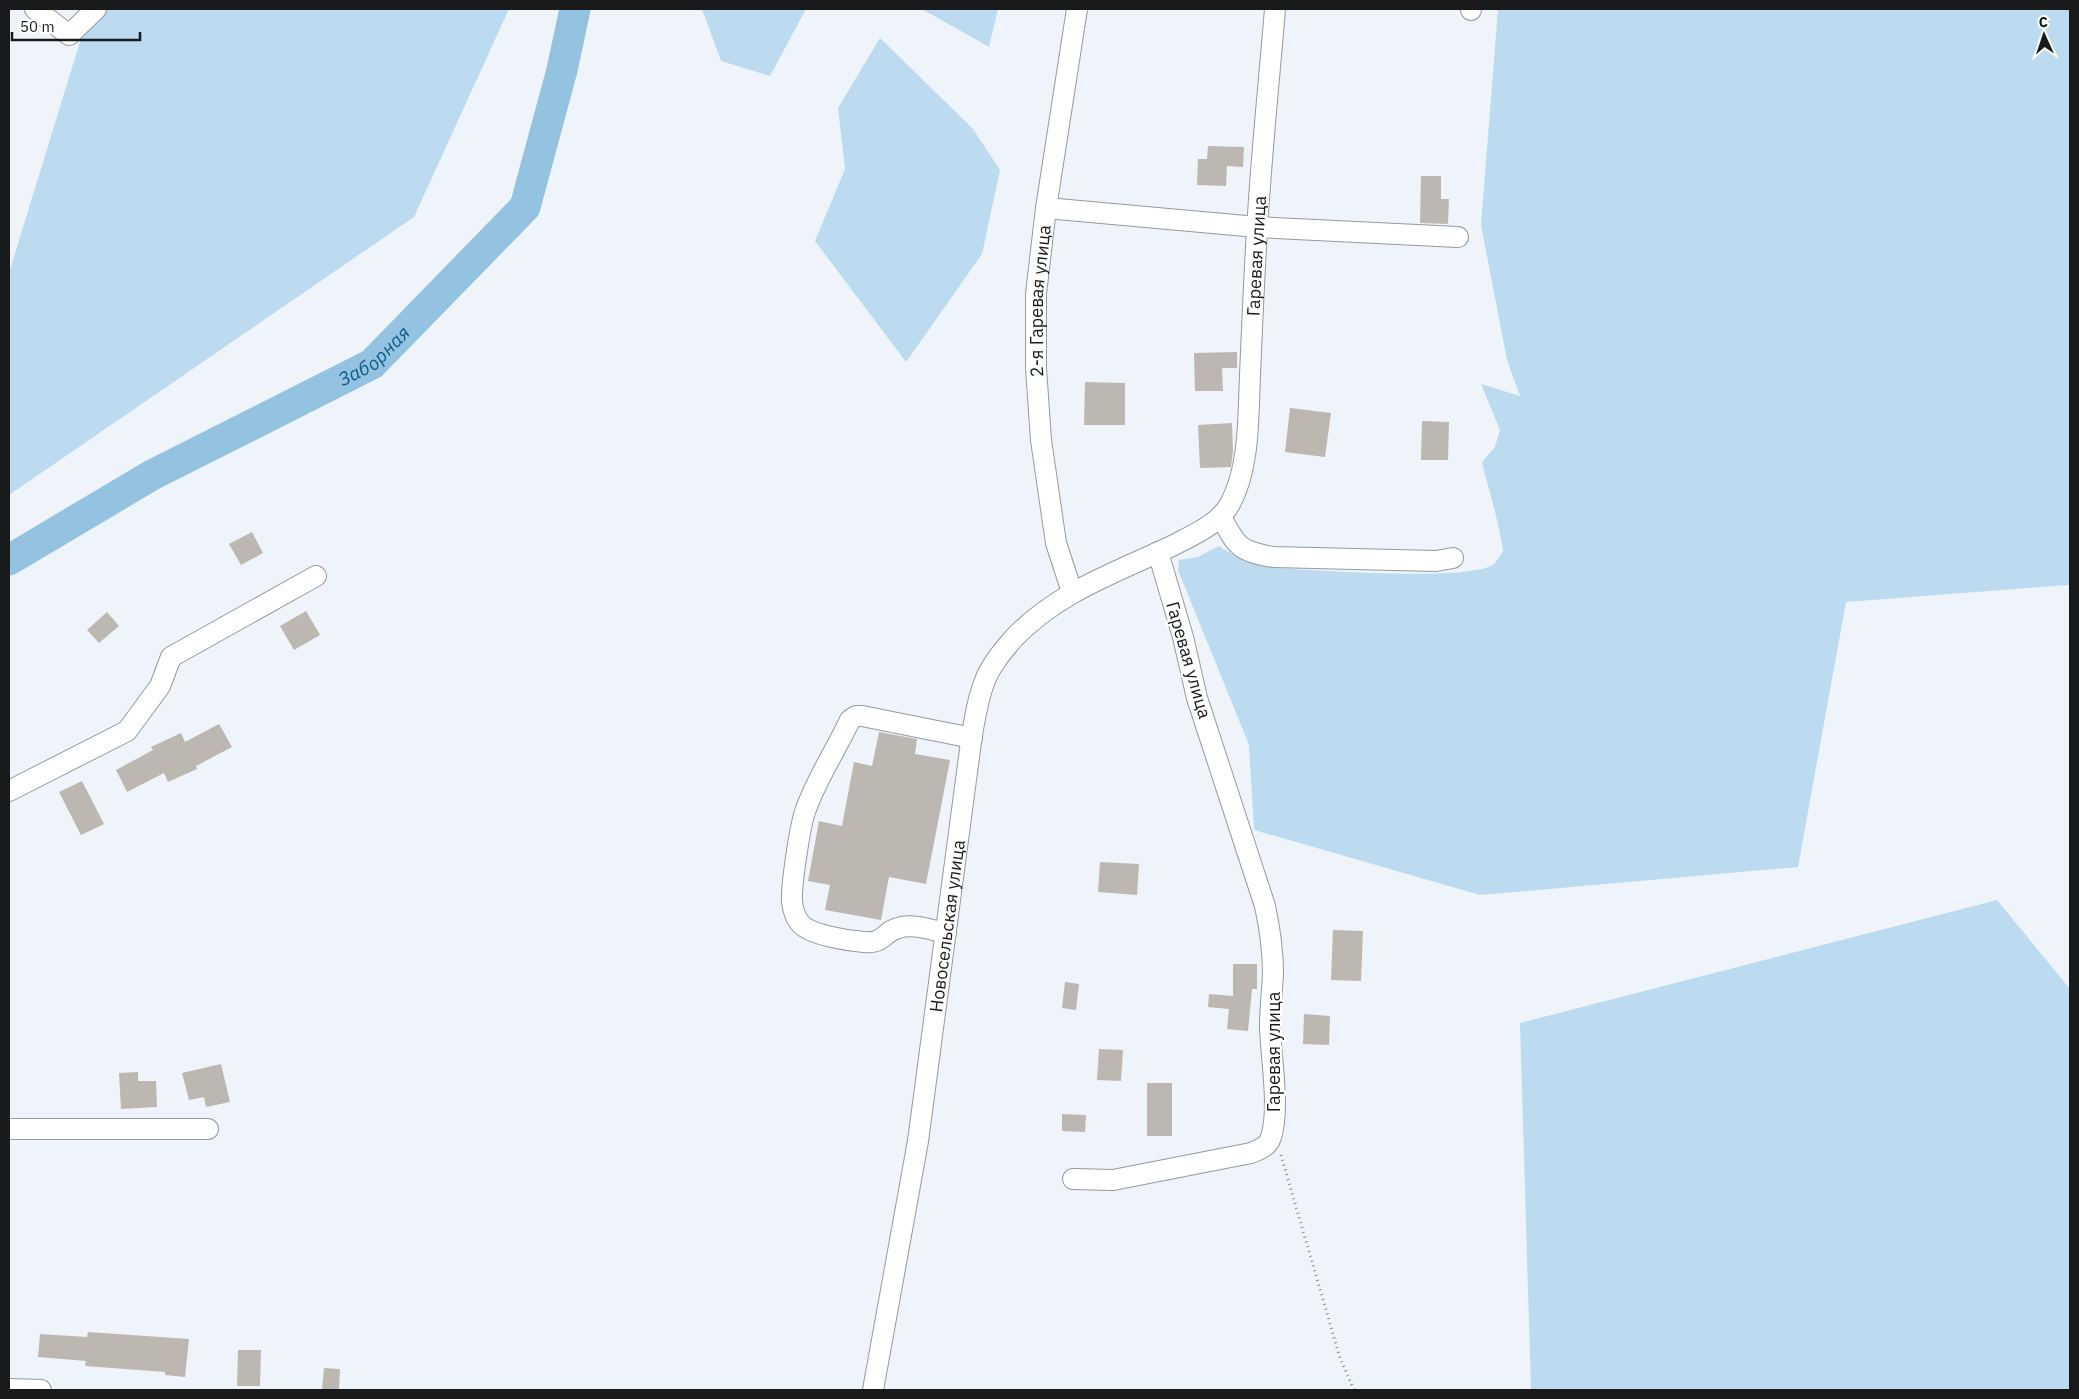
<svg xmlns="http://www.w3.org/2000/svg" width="2079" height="1399" viewBox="0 0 2079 1399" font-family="'IBM Plex Sans',sans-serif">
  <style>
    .green { fill: #bddbf0 }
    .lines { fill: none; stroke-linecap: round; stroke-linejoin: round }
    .river { stroke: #94c3e2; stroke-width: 31 }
    .building { fill: #bdb7b2 }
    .minor-casing { stroke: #949a9e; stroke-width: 22 }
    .path { stroke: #898d91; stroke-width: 3; stroke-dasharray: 1 4; stroke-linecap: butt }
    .minor { stroke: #fff; stroke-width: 20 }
    .labels { text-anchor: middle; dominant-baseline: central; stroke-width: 4.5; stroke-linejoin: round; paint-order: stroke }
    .street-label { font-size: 18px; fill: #181a1c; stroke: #fff }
    .water-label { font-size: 19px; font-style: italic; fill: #0e5e87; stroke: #fff }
  </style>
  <rect width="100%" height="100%" fill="#eef4f9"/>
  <!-- green -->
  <g class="green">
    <polygon points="96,9 509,9 414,217 9,495 9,273 87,19"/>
    <polygon points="702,9 806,9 770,76 721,61"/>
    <polygon points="922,9 998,9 989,47"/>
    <path d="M1498 9H2070V587L2068 585 1846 602 1798 867 1480 895 1254 830 1249 745 1178 570 1179 560 1198 557 1219 546C1237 558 1255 564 1277 568 1314 570 1471 582 1494 564 1497 561 1500 555 1503 551 1499 521 1489 492 1482 462L1495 447 1500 430 1481 384 1520 396 1507 360 1481 225Z"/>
    <polygon points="880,38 973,129 1000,170 982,254 906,362 815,241 845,169 838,108"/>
    <polygon points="1997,900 2070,989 2070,1390 1531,1390 1520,1023"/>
  </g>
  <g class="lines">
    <!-- river -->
    <path class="river" id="s1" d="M9 560 152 475 372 364 525 207 562 70 575 9"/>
  </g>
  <!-- building -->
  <g class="building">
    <polygon points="1208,146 1244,147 1243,167 1227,166 1226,186 1197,185 1198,159 1207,159"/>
    <polygon points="1421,176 1441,176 1441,199 1449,199 1448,224 1420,223"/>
    <polygon points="1237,352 1237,368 1222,368 1223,391 1195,391 1194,353"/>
    <polygon points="1085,382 1125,383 1125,425 1084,425"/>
    <polygon points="1290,408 1331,413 1325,457 1285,452"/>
    <polygon points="1422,421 1449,422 1448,460 1421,460"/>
    <polygon points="1232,423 1233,451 1231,467 1200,468 1198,425"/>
    <polygon points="252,532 263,553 241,565 229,544"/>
    <polygon points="306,611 320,635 294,650 280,626"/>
    <polygon points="107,612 119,626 99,643 87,630"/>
    <polygon points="219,724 232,747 196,766 197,769 168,782 164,773 127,792 116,770 153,750 151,747 181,733 185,742"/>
    <polygon points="879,732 917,739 915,754 950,760 926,884 889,877 881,920 825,910 830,885 808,881 819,821 842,826 854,762 872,766"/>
    <polygon points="82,781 104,824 81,835 59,792"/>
    <polygon points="1100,862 1139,864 1137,895 1098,892"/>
    <polygon points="1333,930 1363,931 1361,981 1331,980"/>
    <polygon points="1233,964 1257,964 1257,989 1252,989 1248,1031 1227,1029 1229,1009 1208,1007 1209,994 1233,996"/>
    <polygon points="1065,982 1079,984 1076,1010 1062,1008"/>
    <polygon points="1304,1014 1330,1016 1329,1045 1303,1044"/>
    <polygon points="1099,1049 1123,1050 1121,1081 1097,1080"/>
    <polygon points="221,1064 230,1102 206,1107 204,1097 189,1100 182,1073"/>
    <polygon points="138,1072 138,1081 156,1081 157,1107 121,1109 119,1073"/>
    <rect x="1147" y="1083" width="25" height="53"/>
    <polygon points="1062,1114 1086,1115 1085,1132 1062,1131"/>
    <polygon points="88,1332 189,1339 185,1377 165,1375 165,1372 85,1366 86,1361 38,1357 40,1334 87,1337"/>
    <polygon points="238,1350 261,1350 260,1386 237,1386"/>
    <polygon points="324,1368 340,1369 339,1390 322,1390"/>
  </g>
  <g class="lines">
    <defs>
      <g id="minor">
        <polyline points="35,9 69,35 96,9"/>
        <polyline points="1471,10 1471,9"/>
        <polyline points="1046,208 1257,227 1458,237"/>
        <path d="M1221 517C1237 547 1239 551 1273 557L1436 561 1453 558"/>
        <path id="s2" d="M1072 592 1056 543 1041 440 1036 368V294L1046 208 1077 9"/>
        <polyline points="9,791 127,731 160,686 171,657 316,576"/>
        <path d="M946 933C931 930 912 923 898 928 883 932 884 944 864 942 850 941 809 935 800 923 795 917 793 910 792 902 791 886 800 824 806 809 817 778 836 750 850 720L856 716H862L972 738"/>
        <polyline points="9,1129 208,1129"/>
        <path d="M1073 1179 1113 1180 1251 1153C1260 1149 1268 1147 1271 1137 1280 1110 1271 1058 1270 1027 1270 1010 1272 992 1273 974 1273 951 1270 929 1265 906L1197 698 1183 637 1158 552"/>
        <polyline points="9,1389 41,1390"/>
        <path id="s3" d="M873 1390 918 1141 971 742C974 722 977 702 984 683 990 666 1002 652 1013 639 1057 592 1117 572 1174 545 1193 535 1219 524 1230 504 1250 467 1248 417 1250 376 1252 327 1254 279 1257 231 1261 157 1269 83 1275 9"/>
      </g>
    </defs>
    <!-- minor casing -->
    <use href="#minor" class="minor-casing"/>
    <!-- path -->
    <polyline class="path" points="1281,1155 1340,1358 1354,1390"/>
    <!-- minor -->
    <use href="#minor" class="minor"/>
  </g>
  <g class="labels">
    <!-- street labels -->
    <g class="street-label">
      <text stroke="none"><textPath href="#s3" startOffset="1278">Гаревая улица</textPath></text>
      <text stroke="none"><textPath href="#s2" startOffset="295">2-я Гаревая улица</textPath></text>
      <text transform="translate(1189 660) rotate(74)">Гаревая улица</text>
      <text stroke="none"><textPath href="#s3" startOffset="470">Новосельская улица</textPath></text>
      <text transform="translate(1273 1052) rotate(-90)">Гаревая улица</text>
    </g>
    <!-- water labels -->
    <g class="water-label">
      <text stroke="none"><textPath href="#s1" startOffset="419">Заборная</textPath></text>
    </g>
  </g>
  <!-- border -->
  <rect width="2079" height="1399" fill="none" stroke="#181a1c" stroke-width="20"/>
  <!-- north arrow -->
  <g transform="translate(2044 35) rotate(357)" stroke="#ffffff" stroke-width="4" paint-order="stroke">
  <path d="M0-4L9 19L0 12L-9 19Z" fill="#181a1c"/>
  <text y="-8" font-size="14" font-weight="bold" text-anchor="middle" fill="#181a1c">С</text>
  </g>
  <!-- scale -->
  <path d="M12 32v8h128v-8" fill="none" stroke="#181a1c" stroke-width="2.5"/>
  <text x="20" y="32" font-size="15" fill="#181a1c" stroke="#ffffff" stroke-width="4" paint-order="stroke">50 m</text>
</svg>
